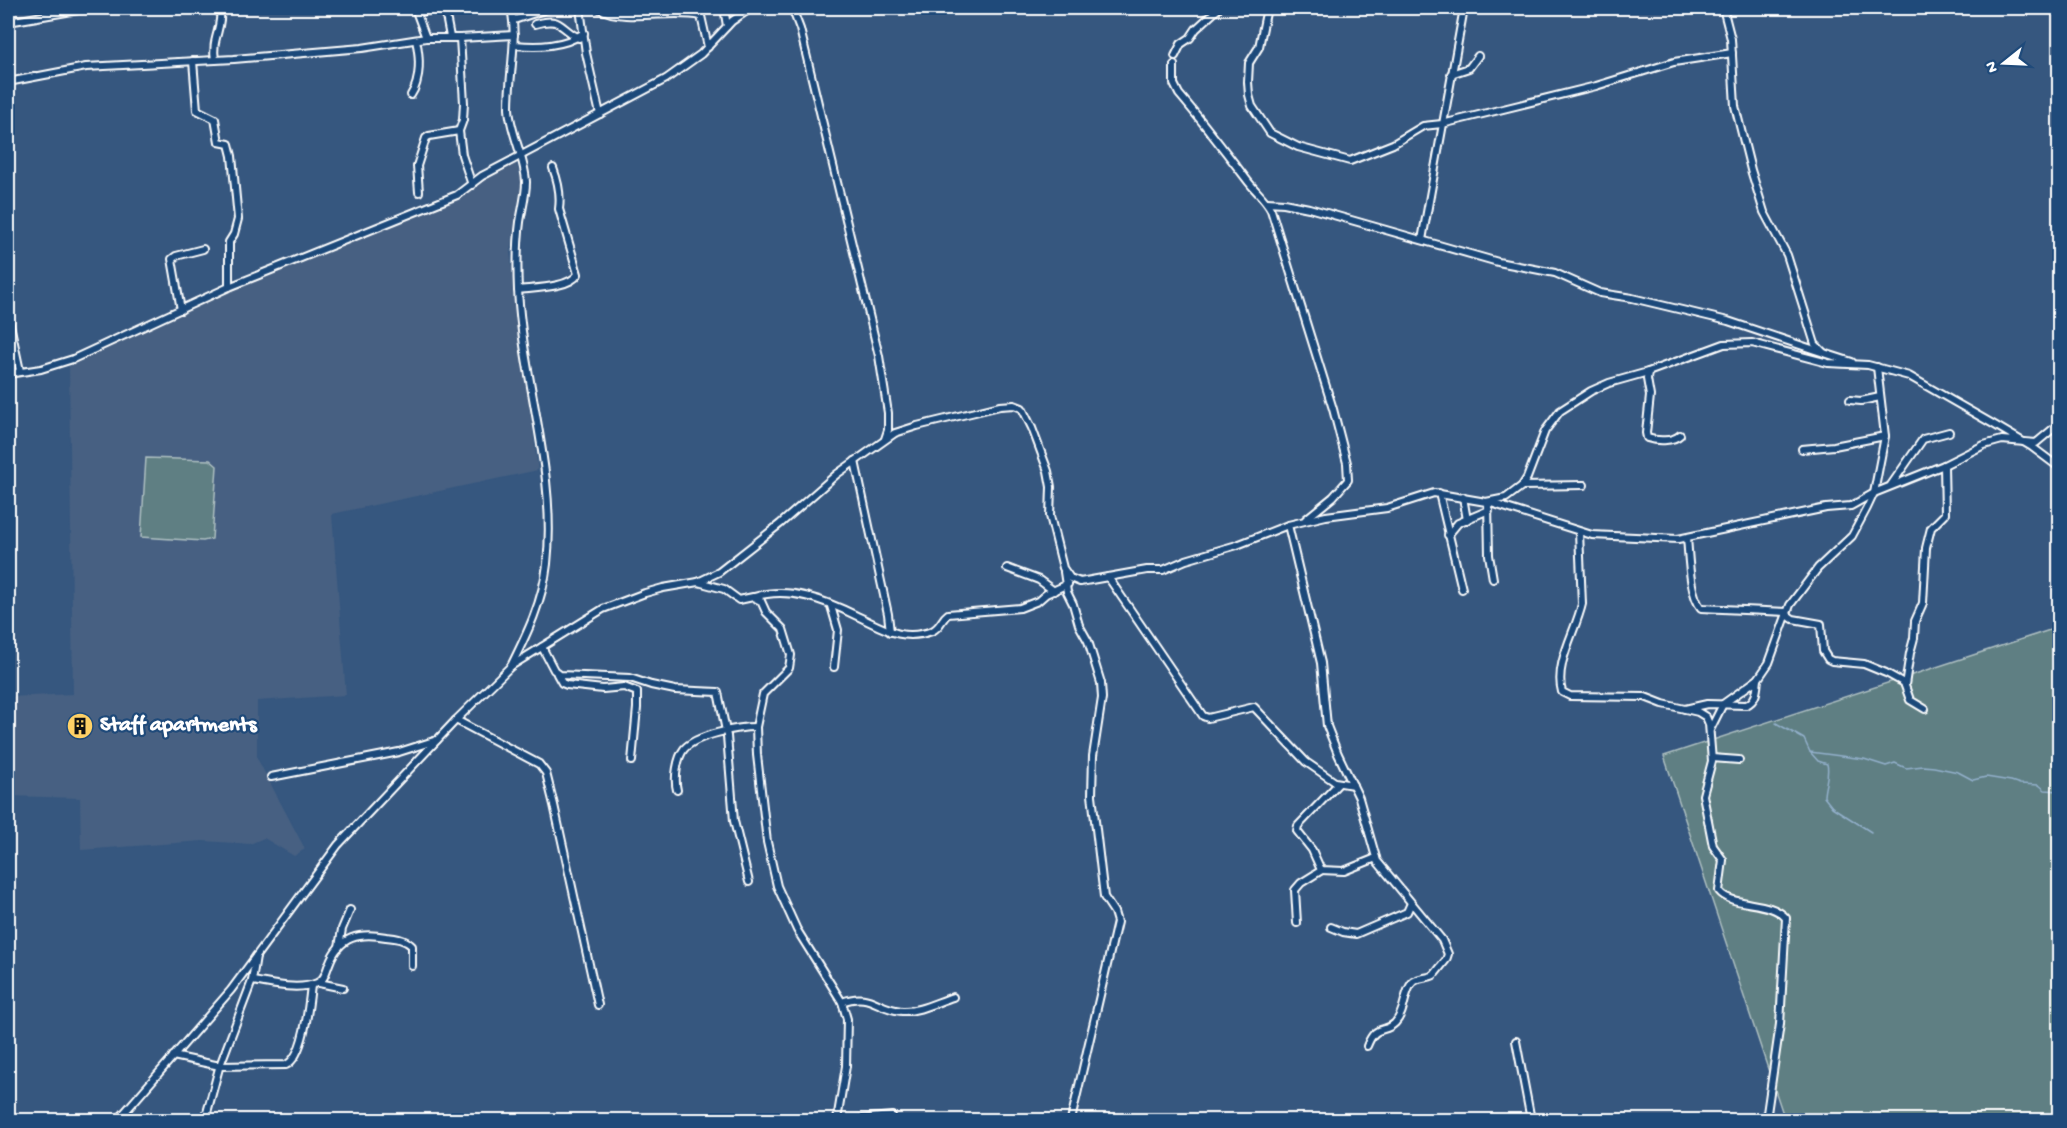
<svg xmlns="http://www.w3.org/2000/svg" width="2067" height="1128" viewBox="0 0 2067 1128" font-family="'Gochi Hand',sans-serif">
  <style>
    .built { fill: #466082 }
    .green { fill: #5e7f83; stroke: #aebfc1; stroke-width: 1.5 }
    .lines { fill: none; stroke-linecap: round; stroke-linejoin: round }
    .stream { stroke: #93b0cb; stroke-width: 1.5 }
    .minor-casing { stroke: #fff; stroke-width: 10 }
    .minor { stroke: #1f4a7a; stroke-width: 6 }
    .labels { text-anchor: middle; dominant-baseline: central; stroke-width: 4.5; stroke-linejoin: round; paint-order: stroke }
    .poi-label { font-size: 22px; font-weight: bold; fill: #fff; stroke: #1f4a7a; text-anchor: start }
  </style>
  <rect width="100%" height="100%" fill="#36577f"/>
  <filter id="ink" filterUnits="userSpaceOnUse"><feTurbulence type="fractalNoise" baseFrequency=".0167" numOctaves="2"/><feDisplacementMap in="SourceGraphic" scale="12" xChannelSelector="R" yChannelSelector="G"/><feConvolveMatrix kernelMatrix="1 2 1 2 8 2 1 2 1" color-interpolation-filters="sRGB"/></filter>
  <g filter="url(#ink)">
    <!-- built -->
    <polygon class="built" points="516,163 522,181 510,252 538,470 332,514 346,695 257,701 257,758 305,849 294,856 264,838 250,844 203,841 81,850 80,798 8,796 8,697 73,694 69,364"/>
    <!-- green -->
    <g class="green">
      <polygon points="146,458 210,460 217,466 212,539 203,541 141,537"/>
      <polygon points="2059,627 2059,1120 1785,1120 1664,756"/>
    </g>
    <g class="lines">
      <!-- stream -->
      <g class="stream">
        <polyline points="1776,723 1804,739 1810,752 1864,759 1886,766 1895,763 1906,768 1923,766 1934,767 1958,772 1973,780 1986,777 2011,781 2020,784 2039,785 2045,790 2060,791"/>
        <path d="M1810 752 1818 761 1827 764C1830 775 1824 786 1824 797L1832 807 1871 832"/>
      </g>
      <defs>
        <g id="minor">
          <polyline points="412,8 418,12 440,9 447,11"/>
          <path d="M511 8C518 41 509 73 509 107 509 130 525 157 526 182 526 195 522 209 520 222 517 245 517 267 518 290 523 381 557 472 547 564 543 601 527 634 511 666"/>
          <polyline points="580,8 586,53 600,114"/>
          <path d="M598 8C626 23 670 9 701 16L708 47"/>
          <polyline points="724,8 727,26"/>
          <polyline points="792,8 800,29 879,356 888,413 888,430 885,439"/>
          <polyline points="1267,8 1259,47 1249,63 1248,82 1249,95 1252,106 1270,133 1298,147 1350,161 1393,144 1423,126 1442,124 1596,86 1674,62 1732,53"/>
          <polyline points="1723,8 1731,39 1735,106 1751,170 1764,212 1787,255 1815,344 1824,353 1852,362"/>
          <polyline points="416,11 426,38"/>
          <polyline points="514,20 550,8"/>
          <polyline points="8,22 90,8"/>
          <path d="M535 24C563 16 558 28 579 38"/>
          <polyline points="450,37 446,16 451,8"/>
          <polyline points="460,38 464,103 463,120 459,131 462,155 472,185"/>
          <path d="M515 45C538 47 563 47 584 33"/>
          <polyline points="1175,56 1181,44 1190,38 1196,29 1219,8"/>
          <path d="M215 60C211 38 223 29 220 8"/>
          <polyline points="193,61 197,110 215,119 219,142 229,144 232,156 238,219 234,234 229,242 229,287"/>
          <path d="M1174 65V84L1179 94C1203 122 1225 151 1247 180 1255 191 1265 198 1271 210L1333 409 1347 463 1348 480 1333 497 1306 519"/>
          <polyline points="1451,74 1469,68 1478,56"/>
          <polyline points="8,82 86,67 234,59 362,48 426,38 460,38 514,35"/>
          <path d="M411 95C421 80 420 57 416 40"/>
          <polyline points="419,192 417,166 426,138 429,136 459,131"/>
          <polyline points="1267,202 1284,203 1309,208 1498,262 1555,273 1600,293 1632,298 1728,321 1824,353"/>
          <polyline points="1422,240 1464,8"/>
          <path d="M518 290C533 288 570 288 578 274L559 209C561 195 558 181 553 168"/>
          <polyline points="181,310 172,259 176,256 203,249"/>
          <polyline points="8,315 20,371"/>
          <path d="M1648 372 1647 379 1650 396 1646 433 1647 438C1656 441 1673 442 1680 435"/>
          <polyline points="8,374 41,369 73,359 229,287 457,195 482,176 666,79 701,54 732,21 751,8"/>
          <polyline points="1850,400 1861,401 1880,397"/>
          <polyline points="1802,449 1834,446 1885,436"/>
          <polyline points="855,461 888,614 890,632"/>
          <polyline points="1891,485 1923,439 1949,432"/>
          <polyline points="1522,486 1584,485"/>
          <polyline points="1439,493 1462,589"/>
          <polyline points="1463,497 1467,520"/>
          <polyline points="1488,503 1489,555 1493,579"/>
          <polyline points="1491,503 1592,535 1678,539 1826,508 1851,506 1874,493 1944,465 1984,445 2002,440 2036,443 2060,423"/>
          <path d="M1288 525 1321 663 1327 726 1338 754 1359 798 1377 861 1442 940 1448 954 1446 960 1434 975C1427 979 1417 977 1412 983 1403 994 1406 1011 1395 1023 1384 1034 1376 1023 1367 1046"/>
          <path d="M1579 532 1582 604C1576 631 1554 664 1562 692L1570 696 1645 697 1663 704 1698 712 1706 717 1709 724 1712 761 1703 795 1713 846 1723 860 1719 891C1732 908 1770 899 1786 918L1780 1024 1766 1120"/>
          <polyline points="1448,535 1458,523 1489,510"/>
          <path d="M1687 538C1689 557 1689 593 1701 608L1787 612"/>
          <polyline points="1007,568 1039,580 1054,591"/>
          <polyline points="1064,572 1067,592 1073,604 1079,625 1088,641 1101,683 1102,698 1093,756 1092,795 1104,897 1114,912 1117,922 1071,1120"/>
          <polyline points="1108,577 1203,716 1208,718 1254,707 1306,762 1335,782 1353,785"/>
          <polyline points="698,582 719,572 780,524 837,474 895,433 917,426 1000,406 1014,405 1022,408 1032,428 1048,471 1051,487 1050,516 1063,568 1070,578 1080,582 1147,570 1163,570 1186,560 1237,545 1288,525 1326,516 1387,508 1434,493 1486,502 1506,498 1522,486 1527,478 1545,431 1560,411 1591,391 1609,383 1648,372 1724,344 1752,343 1828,363 1868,365 1909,376 1993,424 2032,447 2060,468"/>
          <path d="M754 597C789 586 825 600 857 616 883 628 902 642 932 631 941 627 941 619 948 614L1020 608 1038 601 1046 594 1068 584"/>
          <polyline points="831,606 838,630 834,667"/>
          <polyline points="1786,614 1793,619 1821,624 1823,651 1828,659 1832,661 1864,664 1886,673 1904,683 1910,700 1925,709"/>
          <polyline points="542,647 554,670 560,675 630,678 651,685 675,690 718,692 727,736 734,821 749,882"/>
          <polyline points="557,674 562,683 567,685 603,689 624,687 637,692 637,708 632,761"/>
          <polyline points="1905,685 1910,653 1914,638 1915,621 1923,603 1926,548 1931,528 1945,514 1944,465"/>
          <path d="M1685 709 1707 704 1746 705C1757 701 1757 689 1758 679"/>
          <polyline points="456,720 539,764 546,773 554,805 598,1005"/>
          <polyline points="1710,730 1723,704 1758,679 1769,663 1790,605 1818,568 1852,536 1867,508 1874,493 1885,436 1877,367"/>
          <polyline points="1712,758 1739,760"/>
          <polyline points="271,777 399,752 437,740"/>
          <polyline points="1338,784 1298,826 1297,831 1312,850 1321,870 1344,871 1376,858"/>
          <path d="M677 790C674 779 677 758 684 749 696 735 738 727 756 727"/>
          <polyline points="1297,923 1295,890 1301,883 1322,870"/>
          <polyline points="1331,927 1343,932 1356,934 1407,912 1411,903"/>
          <polyline points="339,947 342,929 350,910"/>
          <path d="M252 981C273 984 298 991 317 983 325 980 326 971 329 964 339 936 360 932 386 937 396 938 405 939 412 946V966"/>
          <polyline points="319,983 343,988"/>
          <path d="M842 1002C871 991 876 1009 902 1011 918 1012 937 1002 953 997"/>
          <polyline points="1516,1041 1531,1120"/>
          <path d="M173 1056 220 1066 286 1065C304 1057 309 1004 311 985"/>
          <polyline points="118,1120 231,990 338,845 456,720 511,666 603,609 645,593 663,588 698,582 724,589 739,600 753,597 761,601 766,612 783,629 791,655 789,668 763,694 756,727 757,755 767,842 777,886 797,930 842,1002 847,1019 846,1066 837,1120"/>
          <polyline points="205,1120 219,1068 252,981 256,956"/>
          <polyline points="847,1120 892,1116"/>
        </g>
      </defs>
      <!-- minor casing -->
      <use href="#minor" class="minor-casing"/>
      <!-- minor -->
      <use href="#minor" class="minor"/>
    </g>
  </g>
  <!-- icons -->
  <defs>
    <symbol id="building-disc" viewBox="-11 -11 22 22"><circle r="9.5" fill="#ffd166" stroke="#1f4a7a"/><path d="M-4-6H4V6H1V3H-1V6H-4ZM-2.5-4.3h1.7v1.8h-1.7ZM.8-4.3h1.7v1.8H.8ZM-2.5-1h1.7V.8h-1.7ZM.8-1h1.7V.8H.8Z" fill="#111"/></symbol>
  </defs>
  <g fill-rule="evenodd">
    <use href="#building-disc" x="65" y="711" width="30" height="30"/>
  </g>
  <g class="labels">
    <!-- poi labels -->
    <g class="poi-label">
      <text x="100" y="726">Staff apartments</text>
    </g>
  </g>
  <!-- margin -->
  <rect width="2067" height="1128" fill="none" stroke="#1f4a7a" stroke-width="30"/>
  <rect x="15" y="15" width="2037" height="1098" fill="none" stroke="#fff" stroke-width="2" filter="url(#ink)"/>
  <!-- north arrow -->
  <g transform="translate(2004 63) rotate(252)" stroke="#1f4a7a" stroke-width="4.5" paint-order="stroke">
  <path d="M0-4.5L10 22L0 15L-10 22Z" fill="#ffffff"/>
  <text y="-9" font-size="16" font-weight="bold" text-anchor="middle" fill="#ffffff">N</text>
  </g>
</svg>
